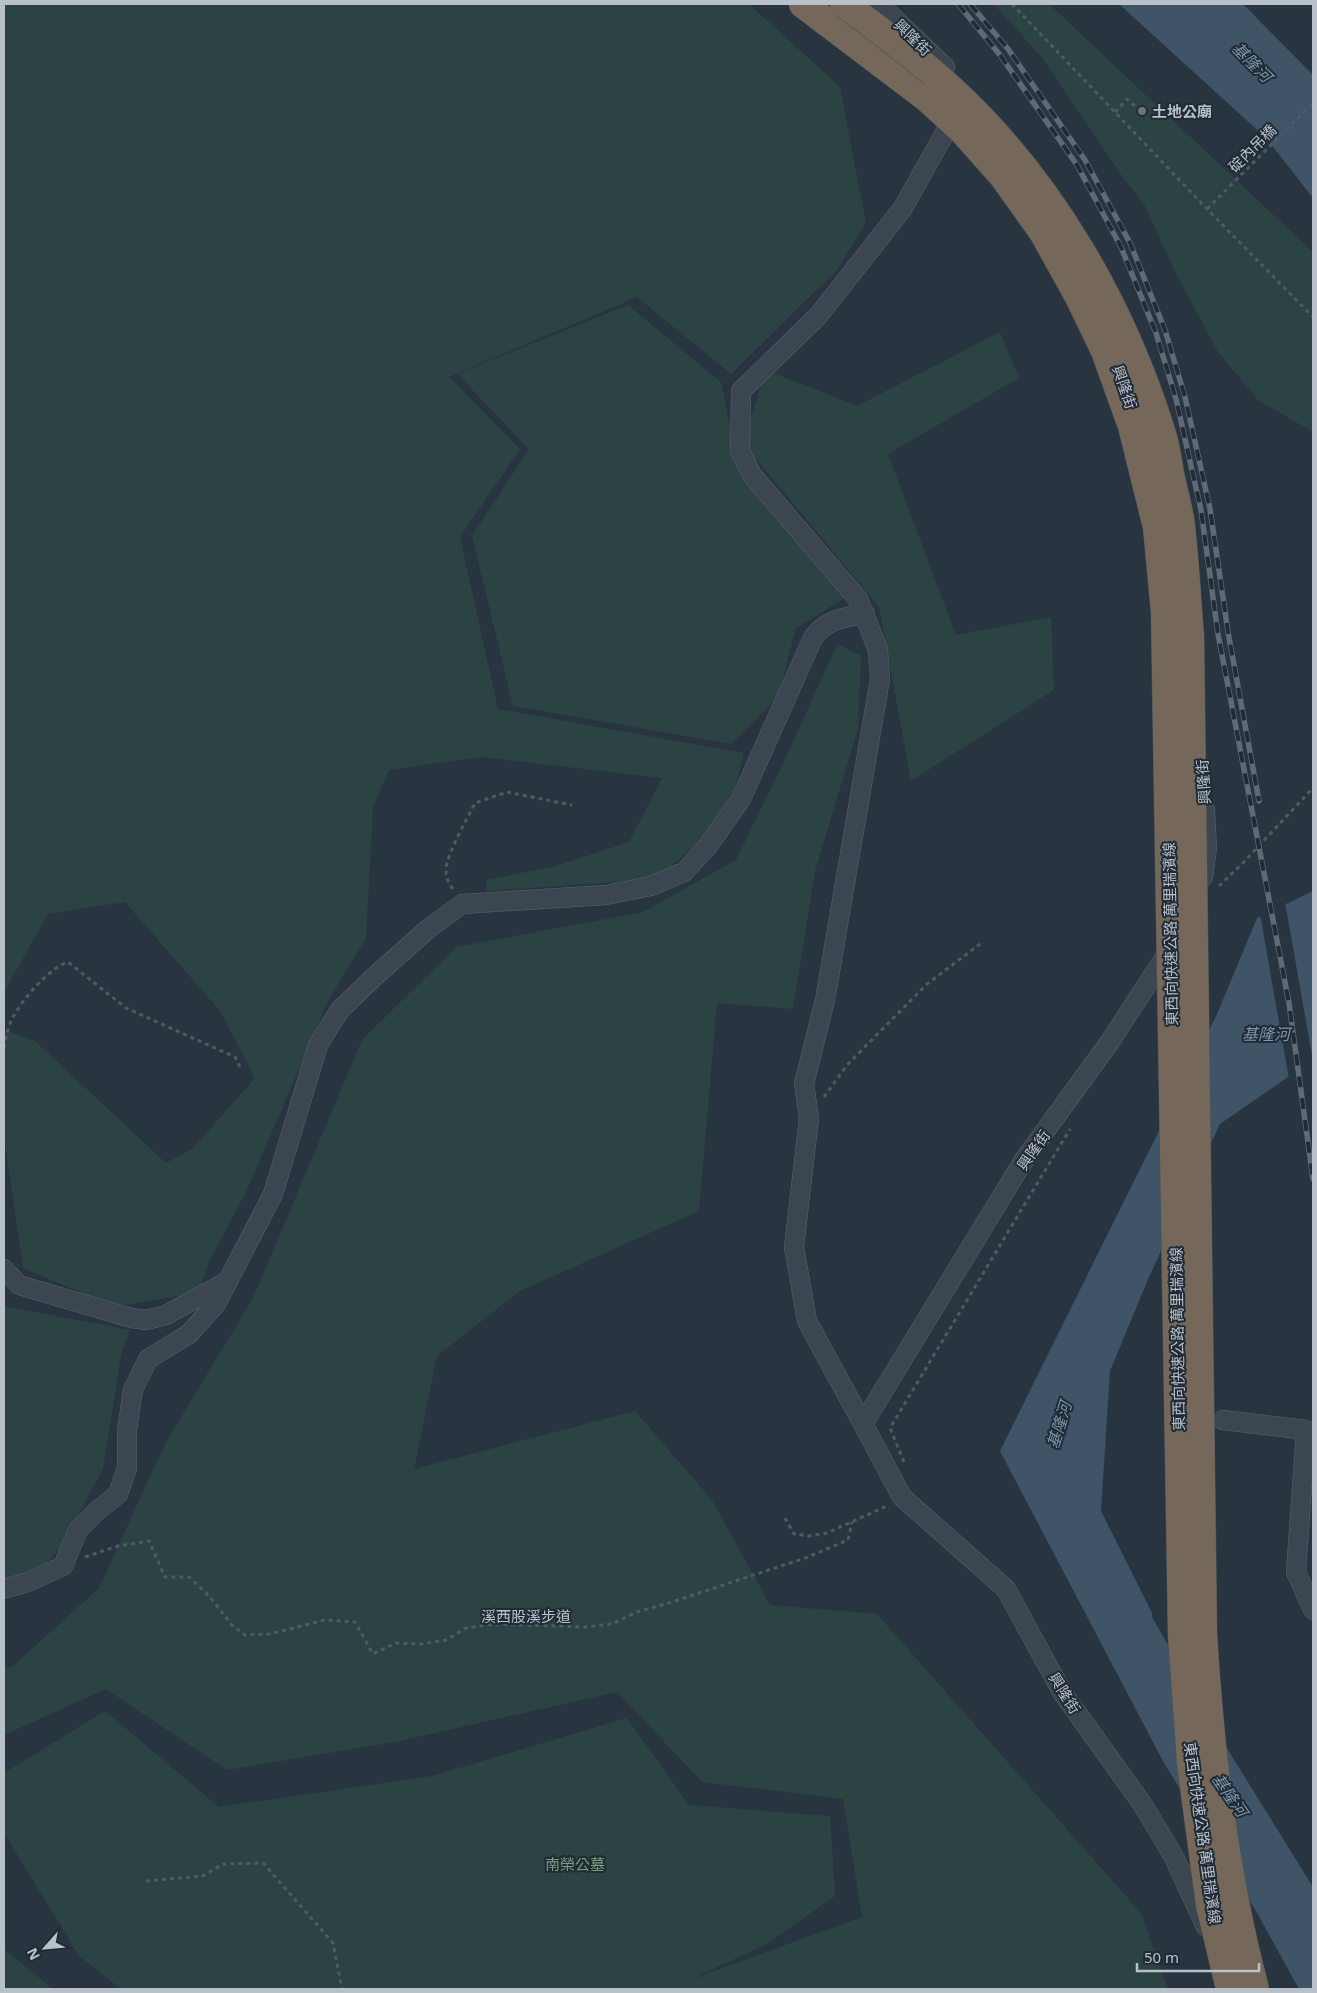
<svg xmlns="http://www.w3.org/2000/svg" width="1317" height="1993" viewBox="0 0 1317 1993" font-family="'Noto Sans','Noto Sans TC',sans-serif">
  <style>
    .green { fill: #2b4342 }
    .water { fill: #3f5467 }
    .pier { fill: #283540 }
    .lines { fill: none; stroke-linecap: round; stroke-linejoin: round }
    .minor-casing { stroke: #5a646d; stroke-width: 20 }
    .highway-casing { stroke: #47515a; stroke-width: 29 }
    .path { stroke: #4a5e5f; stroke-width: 3; stroke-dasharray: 4 4; stroke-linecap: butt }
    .minor { stroke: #3c4650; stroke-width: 19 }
    .highway { stroke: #756759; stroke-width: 28 }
    .rail-casing { stroke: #5e6b76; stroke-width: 5.5 }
    .rail { stroke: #212b35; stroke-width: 4; stroke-dasharray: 11; stroke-linecap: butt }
    .highway-bridge-casing { stroke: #47515a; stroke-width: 29; stroke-linecap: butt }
    .highway-bridge { stroke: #756759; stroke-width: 28 }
    .worship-dot { fill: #6b7280; stroke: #212b35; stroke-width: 2 }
    .labels { text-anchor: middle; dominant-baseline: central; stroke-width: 4; stroke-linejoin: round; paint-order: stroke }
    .street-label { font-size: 15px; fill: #b8c1ca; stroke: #212b35 }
    .poi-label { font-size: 15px; font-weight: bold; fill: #b8c1ca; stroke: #212b35; text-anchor: start }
    .park-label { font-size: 15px; fill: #789e7d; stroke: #212b35 }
    .water-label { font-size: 16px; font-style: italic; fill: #7b95aa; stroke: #212b35 }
  </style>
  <rect width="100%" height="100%" fill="#283540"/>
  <!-- green -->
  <g class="green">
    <polygon points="4,4 749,4 840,87 866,223 838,269 731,374 637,297 449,377 520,449 460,537 498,709 744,753 735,788 703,839 662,874 620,882 486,891 486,880 556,866 629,842 662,778 481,757 389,770 373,807 366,938 328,1001 248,1188 209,1262 199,1292 115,1307 23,1268 4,1136 4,1030 35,1041 166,1163 193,1148 255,1078 220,1011 125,902 48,914 4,992"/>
    <polygon points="994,4 1049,4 1313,252 1313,432 1258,400 1218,352 1173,268 1144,204 1124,179 1043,59"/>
    <polygon points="628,305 721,382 739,472 848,596 796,628 778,697 731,744 513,706 472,536 529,449 457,374"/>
    <polygon points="1000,332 1019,378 888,454 956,635 1051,617 1054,690 911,781 879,607 743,443 766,370 857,406"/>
    <polygon points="837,644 861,656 858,729 815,871 793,1009 717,1003 699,1211 520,1291 437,1356 414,1469 635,1411 712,1500 770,1605 877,1614 1141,1913 1168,1989 121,1989 79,1956 4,1833 4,1773 105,1711 219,1807 432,1776 627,1718 689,1805 830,1816 835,1896 767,1944 687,1981 862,1917 843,1799 702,1782 617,1692 395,1742 227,1770 106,1689 4,1735 4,1669 12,1667 99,1588 166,1442 253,1298 362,1040 456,947 643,912 736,860 789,751"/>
    <polygon points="4,1306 130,1330 121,1355 103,1469 60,1548 18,1593 4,1598"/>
    <polygon points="4,1949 53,1989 4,1989"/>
  </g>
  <!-- water -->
  <g class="water">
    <polygon points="1119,4 1243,4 1313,75 1313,198 1266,138"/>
    <polygon points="1313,891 1313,1061 1288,1077 1220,1124 1149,1277 1110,1371 1101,1511 1152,1613 1152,1617 1233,1758 1313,1887 1313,1989 1299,1989 1256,1911 1164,1763 1000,1451 1217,1014 1257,918"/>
  </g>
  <!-- pier -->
  <polygon class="pier" points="1285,902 1313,1061 1313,1064 1289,1079 1260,914"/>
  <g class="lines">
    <defs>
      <g id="minor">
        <polyline points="879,4 945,67"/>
        <polyline points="1203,877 1207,848 1205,810"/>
        <polyline points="1171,948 1109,1043 1024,1160 863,1424 902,1497 1006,1589 1062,1692 1143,1805 1174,1857 1206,1927"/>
        <polyline points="4,1269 19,1285 131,1318 146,1320 166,1315 228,1281"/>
        <polyline points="1223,1420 1306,1430 1296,1572 1313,1610"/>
        <polyline points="863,1424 807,1321 794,1247 809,1118 804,1084 825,1000 880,679 878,650 858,599 752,475 740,451 741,391 818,316 903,208 957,111"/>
        <path d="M4 1589 28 1582 63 1566 78 1530 97 1511 118 1494 127 1468V1430L133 1390 148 1359 189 1334 216 1304 273 1194 318 1045 339 1011 373 978 428 929 462 904 606 895 651 886 684 872 708 846 741 799 813 638C825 620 844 617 865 614"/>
      </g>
      <polyline id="highway" points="803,4 927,98"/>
    </defs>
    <!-- minor casing -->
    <use href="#minor" class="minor-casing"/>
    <!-- highway casing -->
    <use href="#highway" class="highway-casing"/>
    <!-- path -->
    <g class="path">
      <polyline points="1012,4 1207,209 1313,317"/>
      <polyline points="1115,112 1127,99 1135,106"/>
      <polyline points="1207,209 1313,103"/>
      <polyline points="1219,886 1243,863 1313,788"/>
      <path d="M453 889C449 883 446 879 446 872 445 856 468 818 475 803L507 792 572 805"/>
      <path d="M4 1048C6 1038 8 1026 13 1017 23 999 48 969 68 962L126 1008 235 1057 241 1069"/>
      <polyline points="824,1097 847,1065 927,984 980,944"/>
      <polyline points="904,1462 890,1428 1070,1129"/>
      <polyline points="785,1518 794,1534 809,1536 827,1533 889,1505"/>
      <polyline points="85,1557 118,1546 149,1541 165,1577 189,1577 209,1596 232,1625 245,1635 270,1634 325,1620 355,1622 373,1654 396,1643 421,1644 446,1640 466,1628 495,1624 586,1627 612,1624 637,1612 672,1602 808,1557 848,1540 852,1522"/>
      <polyline points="146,1881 203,1876 223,1864 263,1863 333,1943 342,1989"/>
    </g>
    <!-- minor -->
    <use href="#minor" class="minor"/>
    <!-- highway -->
    <use href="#highway" class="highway"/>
    <defs>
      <g id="rail">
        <polyline points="958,4 1000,55 1077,165 1121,247 1156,333 1176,399 1201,510 1218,634 1289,1003 1313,1179"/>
        <polyline points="970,4 1008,49 1085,160 1130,243 1165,330 1185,397 1210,509 1228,632 1259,801"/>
      </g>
    </defs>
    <!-- rail casing -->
    <use href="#rail" class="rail-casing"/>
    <!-- rail -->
    <use href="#rail" class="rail"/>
    <defs>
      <g id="highway-bridge">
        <path d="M844 4C881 31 917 58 951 89 1051 181 1122 305 1162 434 1166 447 1168 461 1170 474 1174 492 1179 509 1181 526 1185 563 1187 599 1190 636L1203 1633C1210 1753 1224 1873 1255 1989"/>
        <polyline points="927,98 963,131 1003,176 1043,232 1079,297 1105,351 1132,426 1157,527 1165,612 1182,1635 1191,1764 1210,1905 1230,1989"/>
      </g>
    </defs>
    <!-- highway-bridge casing -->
    <use href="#highway-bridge" class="highway-bridge-casing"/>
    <!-- highway-bridge -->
    <use href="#highway-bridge" class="highway-bridge"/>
  </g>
  <!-- markers -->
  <circle class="worship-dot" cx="1142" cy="111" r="5"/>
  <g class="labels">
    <!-- street labels -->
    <g class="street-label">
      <text transform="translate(913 37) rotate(44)">興隆街</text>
      <text transform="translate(1252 148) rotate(-45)">碇內吊橋</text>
      <text transform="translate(1125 387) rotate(71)">興隆街</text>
      <text transform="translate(1203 782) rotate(-94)">興隆街</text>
      <text transform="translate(1170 934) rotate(-91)">東西向快速公路 萬里瑞濱線</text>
      <text transform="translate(1033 1150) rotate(-55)">興隆街</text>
      <text transform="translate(1177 1339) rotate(-91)">東西向快速公路 萬里瑞濱線</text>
      <text x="526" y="1616">溪西股溪步道</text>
      <text transform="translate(1065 1693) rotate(58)">興隆街</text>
      <text transform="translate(1203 1833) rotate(82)">東西向快速公路 萬里瑞濱線</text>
    </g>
    <!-- poi labels -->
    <g class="poi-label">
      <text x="1152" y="111">土地公廟</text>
    </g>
    <!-- park labels -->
    <g class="park-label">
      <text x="575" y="1864">南榮公墓</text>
    </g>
    <!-- water labels -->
    <g class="water-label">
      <text transform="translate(1252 62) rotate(45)">基隆河</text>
      <text x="1266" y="1034">基隆河</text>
      <text transform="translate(1059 1425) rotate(-73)">基隆河</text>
      <text transform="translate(1230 1795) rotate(55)">基隆河</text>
    </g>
  </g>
  <!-- border -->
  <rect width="1317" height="1993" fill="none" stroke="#b8c1ca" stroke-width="10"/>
  <!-- north arrow -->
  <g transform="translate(45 1948) rotate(243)" stroke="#212b35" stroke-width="4" paint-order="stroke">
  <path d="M0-4L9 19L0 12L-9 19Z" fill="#b8c1ca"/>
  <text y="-8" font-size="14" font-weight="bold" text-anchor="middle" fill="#b8c1ca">N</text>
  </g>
  <!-- scale -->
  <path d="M1137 1963v8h122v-8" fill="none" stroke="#b8c1ca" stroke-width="2.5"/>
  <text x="1144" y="1963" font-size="15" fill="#b8c1ca" stroke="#212b35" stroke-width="4" paint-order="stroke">50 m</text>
</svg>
